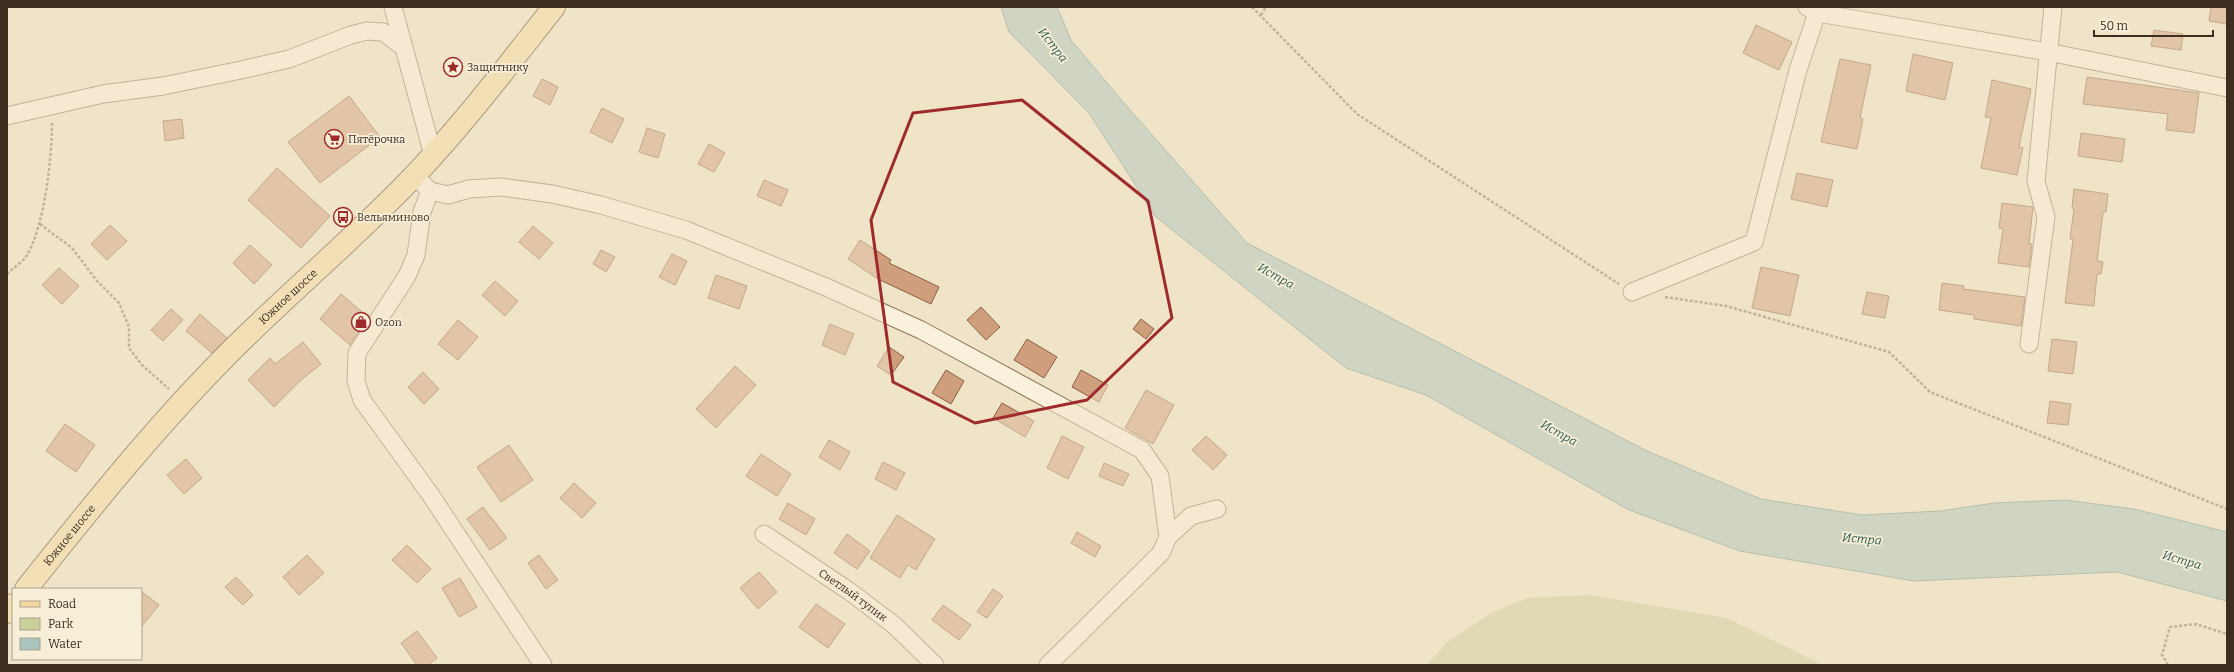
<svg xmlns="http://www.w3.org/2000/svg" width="2234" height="672" viewBox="0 0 2234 672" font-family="Bitter,serif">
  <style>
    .green { fill: #c9cf9b }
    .water { fill: #a9c4bc; stroke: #6f938a }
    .building { fill: #cf9f7d; stroke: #8d5f41 }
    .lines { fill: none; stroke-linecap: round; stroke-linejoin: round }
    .minor-casing { stroke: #8d765c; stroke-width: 19 }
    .major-casing { stroke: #5b4430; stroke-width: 24 }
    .path { stroke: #8d765c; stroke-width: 2.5; stroke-dasharray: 3 2; stroke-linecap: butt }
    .minor { stroke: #faf1dc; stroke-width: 17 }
    .major { stroke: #f3d9a0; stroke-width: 22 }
    .marked { fill: none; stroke: #9e2a2b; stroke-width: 3; stroke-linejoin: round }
    .labels { text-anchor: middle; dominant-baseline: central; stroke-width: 3.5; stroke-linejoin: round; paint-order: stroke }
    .poi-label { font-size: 11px; fill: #3d2e20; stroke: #f7eed8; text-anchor: start }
    .street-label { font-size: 11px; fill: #3d2e20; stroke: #f7eed8 }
    .water-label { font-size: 12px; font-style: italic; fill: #2f5d5a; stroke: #f7eed8 }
  </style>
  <rect width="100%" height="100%" fill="#f0e4c8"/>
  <!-- green -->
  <polygon class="green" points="1589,595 1726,618 1814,660 1819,665 1427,665 1446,643 1493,612 1527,598"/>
  <!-- water -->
  <polygon class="water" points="1001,7 1057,7 1071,40 1124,103 1247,243 1647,451 1761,499 1862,515 1940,511 1994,503 2065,500 2134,509 2227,532 2227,601 2117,572 1914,581 1740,551 1629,510 1426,395 1346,368 1156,217 1089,113 1009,32"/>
  <!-- building -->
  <g class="building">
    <polygon points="2211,7 2227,7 2227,24 2209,21"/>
    <polygon points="1756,25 1792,42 1779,70 1743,53"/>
    <polygon points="2154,30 2183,34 2181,50 2151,46"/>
    <polygon points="1913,54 1953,63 1945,100 1906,91"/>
    <polygon points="1840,59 1871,65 1860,118 1863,119 1857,149 1821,142"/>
    <polygon points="2087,77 2199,93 2194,133 2166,130 2168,114 2083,104"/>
    <polygon points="542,79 558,87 550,105 533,96"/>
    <polygon points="1992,80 2031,89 2019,147 2023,148 2017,175 1981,168 1991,118 1985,117"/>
    <polygon points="349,96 380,137 320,183 288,142"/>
    <polygon points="602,108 624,119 612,143 590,132"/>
    <polygon points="182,119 184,138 165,141 163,121"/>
    <polygon points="647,128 665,134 658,158 639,152"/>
    <polygon points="2081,133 2125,139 2122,162 2078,156"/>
    <polygon points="709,144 725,153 714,172 698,164"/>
    <polygon points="277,168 330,216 301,248 248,200"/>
    <polygon points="1797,173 1833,180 1827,207 1791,199"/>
    <polygon points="764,180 788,190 781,206 757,196"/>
    <polygon points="2074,189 2108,194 2106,212 2103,212 2097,261 2103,262 2101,274 2097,274 2094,306 2065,303 2073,239 2070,239 2074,209 2072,208"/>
    <polygon points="2002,203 2033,207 2029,244 2032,244 2029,267 1998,263 2003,229 1999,228"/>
    <polygon points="110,225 127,241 107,260 91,244"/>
    <polygon points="533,226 553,243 539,259 519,242"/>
    <polygon points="860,240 891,260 889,263 939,287 931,304 878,279 848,259"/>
    <polygon points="250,245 272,265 254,284 233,263"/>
    <polygon points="601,250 615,257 606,272 593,264"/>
    <polygon points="672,254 687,261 675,285 659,277"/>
    <polygon points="1761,267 1799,275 1790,316 1752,308"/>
    <polygon points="59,268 79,286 62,304 42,285"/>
    <polygon points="716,275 747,286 739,309 708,298"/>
    <polygon points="495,281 518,301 505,316 482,295"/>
    <polygon points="1942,283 1964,286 1963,289 2025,297 2021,326 1974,319 1974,315 1939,310"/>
    <polygon points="1867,292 1889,296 1885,318 1862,314"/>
    <polygon points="341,294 368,317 350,345 320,319"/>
    <polygon points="981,307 1000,327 986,340 967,320"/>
    <polygon points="171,309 183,320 163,341 151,330"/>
    <polygon points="200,314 227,338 212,353 186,331"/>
    <polygon points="1141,319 1154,329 1146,339 1133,329"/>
    <polygon points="458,320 478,337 458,360 438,344"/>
    <polygon points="830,324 854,334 845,355 822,345"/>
    <polygon points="1027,339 1057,357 1044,378 1014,360"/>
    <polygon points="2052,339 2077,342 2073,374 2048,371"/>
    <polygon points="303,342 321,364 301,380 274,407 248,380 270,358 275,364"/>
    <polygon points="889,347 904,357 891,375 877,366"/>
    <polygon points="735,366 756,385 716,428 696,409"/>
    <polygon points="946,370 964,381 951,404 932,393"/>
    <polygon points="1081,370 1108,385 1099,402 1072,387"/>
    <polygon points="423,372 439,389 424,404 408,387"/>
    <polygon points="1146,390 1174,405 1153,444 1125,428"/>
    <polygon points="2050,401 2071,404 2068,425 2047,423"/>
    <polygon points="1002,403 1034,421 1025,437 993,418"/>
    <polygon points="65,424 95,445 76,472 46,451"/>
    <polygon points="1062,436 1084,447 1068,479 1047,468"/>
    <polygon points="1206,436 1227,455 1213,470 1192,450"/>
    <polygon points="829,440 850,452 840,470 819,457"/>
    <polygon points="509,445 533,480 501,502 477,467"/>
    <polygon points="761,454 791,474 777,496 746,476"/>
    <polygon points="186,459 202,478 184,494 167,475"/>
    <polygon points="883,462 905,473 896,490 875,479"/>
    <polygon points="1104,463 1129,474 1123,486 1099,476"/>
    <polygon points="574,483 596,503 582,518 560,498"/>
    <polygon points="788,503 815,519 806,535 779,519"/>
    <polygon points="483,507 507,538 490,550 467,519"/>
    <polygon points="897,515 935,539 916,570 908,565 900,578 870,558"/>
    <polygon points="1077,532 1101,546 1095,557 1071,543"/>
    <polygon points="847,534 870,551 857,569 834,553"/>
    <polygon points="407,545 431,569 417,583 392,560"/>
    <polygon points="307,555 324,573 299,595 283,577"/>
    <polygon points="539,555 558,580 546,589 528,563"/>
    <polygon points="759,572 777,592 758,609 740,588"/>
    <polygon points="236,577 253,595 243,605 225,587"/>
    <polygon points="460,578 477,607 459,617 442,588"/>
    <polygon points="993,589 1003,596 987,618 977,612"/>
    <polygon points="141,591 159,605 141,627"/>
    <polygon points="816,604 845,624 828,648 799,627"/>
    <polygon points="943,605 971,625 959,640 932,620"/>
    <polygon points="417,631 437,658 428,665 417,665 401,643"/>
  </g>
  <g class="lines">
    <defs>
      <g id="minor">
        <polyline points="393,7 433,155"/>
        <polyline points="1807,7 1818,13 2048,52 2227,88"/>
        <polyline points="7,116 103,94 163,86 241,70 289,59 351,35 367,31 383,32 403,47"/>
        <polyline points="422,183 430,191 422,212 416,255 407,276 357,353 356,381 362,400 430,494 543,665"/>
        <polyline points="430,191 448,195 469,189 501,187 552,194 601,205 686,230 826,287 921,330 1142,450 1160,476 1168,537 1161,553 1048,665"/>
        <polyline points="1632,292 1754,242 1798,70 1819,7"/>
        <polyline points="2029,344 2046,217 2036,181 2053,7"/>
        <path id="s1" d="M764 534 849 591 894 625 935 665"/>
        <polyline points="1168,537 1191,516 1217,509"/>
      </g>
      <g id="major">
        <path id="s2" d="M26 589C89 510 152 431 224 358 286 295 354 239 415 175 465 122 509 64 554 7"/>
        <polyline points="7,612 13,605"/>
      </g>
    </defs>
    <!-- minor casing -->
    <use href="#minor" class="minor-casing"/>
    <!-- major casing -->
    <use href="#major" class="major-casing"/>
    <!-- path -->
    <g class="path">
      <polyline points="1252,7 1357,114 1619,284"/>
      <polyline points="1261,15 1266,7"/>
      <polyline points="40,224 72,248 97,281 119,303 129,327 129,348 142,365 169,389"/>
      <path d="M7 274C13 268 23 262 27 255 45 224 52 157 52 122"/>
      <polyline points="1665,297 1726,306 1889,352 1930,392 2227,509"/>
      <polyline points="2168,665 2162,655 2170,627 2196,624 2227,634"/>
    </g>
    <!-- minor -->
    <use href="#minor" class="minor"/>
    <!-- major -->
    <use href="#major" class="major"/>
  </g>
  <!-- marked area -->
  <path d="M0 0H2234V672H0ZM1022 100 1148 201 1172 318 1087 400 975 423 893 382 871 220 913 113Z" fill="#f0e4c8" fill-opacity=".55" fill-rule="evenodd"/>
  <path class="marked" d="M1022 100 1148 201 1172 318 1087 400 975 423 893 382 871 220 913 113Z"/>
  <!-- icons -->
  <defs>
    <symbol id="sight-ring" viewBox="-11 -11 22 22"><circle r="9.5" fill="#f7eed8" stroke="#9e2a2b" stroke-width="1.5"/><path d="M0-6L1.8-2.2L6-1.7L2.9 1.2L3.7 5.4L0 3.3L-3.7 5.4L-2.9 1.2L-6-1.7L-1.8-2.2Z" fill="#9e2a2b"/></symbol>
    <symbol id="supermarket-ring" viewBox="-11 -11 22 22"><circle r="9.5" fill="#f7eed8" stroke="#9e2a2b" stroke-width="1.5"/><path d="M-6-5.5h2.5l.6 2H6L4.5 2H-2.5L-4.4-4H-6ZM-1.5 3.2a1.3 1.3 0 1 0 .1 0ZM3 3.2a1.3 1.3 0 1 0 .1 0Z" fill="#9e2a2b"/></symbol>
    <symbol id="bus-ring" viewBox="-11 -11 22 22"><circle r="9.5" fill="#f7eed8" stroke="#9e2a2b" stroke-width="1.5"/><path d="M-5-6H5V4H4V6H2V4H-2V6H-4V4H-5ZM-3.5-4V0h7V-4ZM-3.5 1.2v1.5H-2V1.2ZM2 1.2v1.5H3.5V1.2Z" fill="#9e2a2b"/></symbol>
    <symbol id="shop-ring" viewBox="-11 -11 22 22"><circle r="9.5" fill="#f7eed8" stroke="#9e2a2b" stroke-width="1.5"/><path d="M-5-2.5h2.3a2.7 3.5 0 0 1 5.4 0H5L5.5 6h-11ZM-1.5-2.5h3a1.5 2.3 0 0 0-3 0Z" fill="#9e2a2b"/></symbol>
  </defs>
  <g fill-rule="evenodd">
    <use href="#sight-ring" x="442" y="56" width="22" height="22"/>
    <use href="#supermarket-ring" x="323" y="128" width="22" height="22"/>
    <use href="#bus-ring" x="332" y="206" width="22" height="22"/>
    <use href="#shop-ring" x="350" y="311" width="22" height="22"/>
  </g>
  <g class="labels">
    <!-- poi labels -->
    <g class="poi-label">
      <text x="467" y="67">Защитнику</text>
      <text x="348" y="139">Пятёрочка</text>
      <text x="357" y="217">Вельяминово</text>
      <text x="375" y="322">Ozon</text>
    </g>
    <!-- street labels -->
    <g class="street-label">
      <text stroke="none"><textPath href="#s2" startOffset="393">Южное шоссе</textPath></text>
      <text stroke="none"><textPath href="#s2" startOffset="69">Южное шоссе</textPath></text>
      <text stroke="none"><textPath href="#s1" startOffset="108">Светлый тупик</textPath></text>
    </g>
    <!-- water labels -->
    <g class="water-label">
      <text transform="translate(1053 45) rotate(52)">Истра</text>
      <text transform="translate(1276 276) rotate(29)">Истра</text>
      <text transform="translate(1559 433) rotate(29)">Истра</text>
      <text transform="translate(1862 539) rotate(5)">Истра</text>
      <text transform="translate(2182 560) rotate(16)">Истра</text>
    </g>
  </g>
  <!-- border -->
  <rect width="2234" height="672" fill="none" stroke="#3d2e20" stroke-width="16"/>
  <!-- legend -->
  <rect x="12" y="588" width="130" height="72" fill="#f7eed8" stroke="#ada18e"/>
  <rect x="20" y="601" width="20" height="6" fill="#f3d9a0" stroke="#ada18e"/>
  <text x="48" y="608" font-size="12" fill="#3d2e20">Road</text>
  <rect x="20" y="618" width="20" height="12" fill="#c9cf9b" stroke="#ada18e"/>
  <text x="48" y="628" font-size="12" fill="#3d2e20">Park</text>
  <rect x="20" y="638" width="20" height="12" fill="#a9c4bc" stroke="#ada18e"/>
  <text x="48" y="648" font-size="12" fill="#3d2e20">Water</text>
  <!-- scale -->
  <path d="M2094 30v6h119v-6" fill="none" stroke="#3d2e20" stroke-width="2"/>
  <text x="2100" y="30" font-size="12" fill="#3d2e20" stroke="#f7eed8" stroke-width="3" paint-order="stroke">50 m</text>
</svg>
